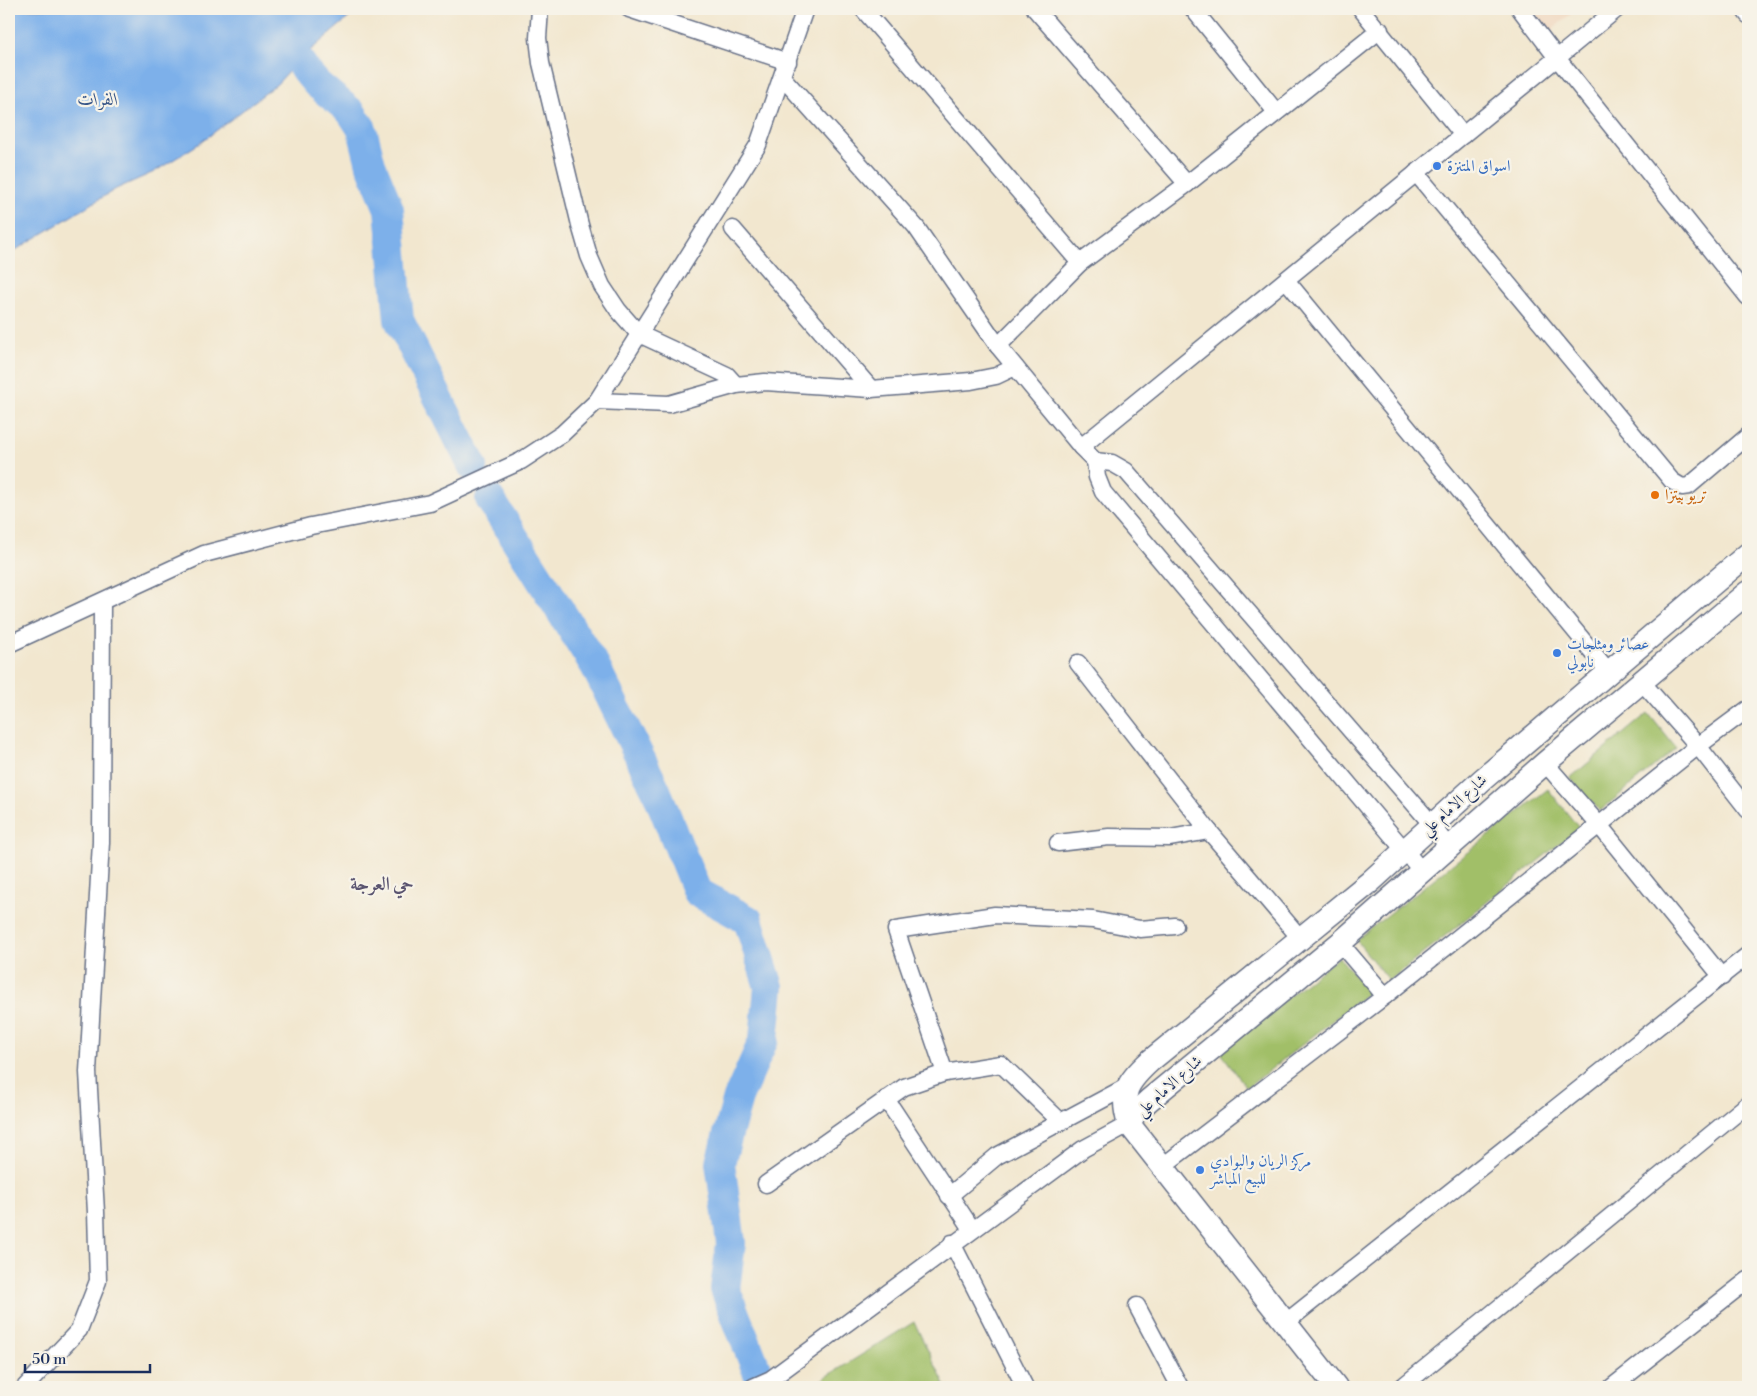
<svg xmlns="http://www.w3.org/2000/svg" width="1757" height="1396" viewBox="0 0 1757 1396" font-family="'Libre Bodoni',Amiri,serif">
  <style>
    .built { fill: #f0d5bc }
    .green { fill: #a1bf67; stroke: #5e7762 }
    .water { fill: #7db0ea; stroke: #4c70a4 }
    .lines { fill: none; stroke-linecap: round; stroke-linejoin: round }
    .river { stroke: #7db0ea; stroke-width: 30 }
    .street-casing { stroke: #666f86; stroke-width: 19 }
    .secondary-casing { stroke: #666f86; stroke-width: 25 }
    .street { stroke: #fff; stroke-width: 16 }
    .secondary { stroke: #fff; stroke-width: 22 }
    .shop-dot { fill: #3f7fe0; stroke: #f7f3e8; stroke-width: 2 }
    .food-dot { fill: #e8710a; stroke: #f7f3e8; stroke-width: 2 }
    .labels { text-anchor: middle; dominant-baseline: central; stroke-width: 4.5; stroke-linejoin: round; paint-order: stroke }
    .shop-label { font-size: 16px; fill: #366cbe; stroke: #f7f3e8; text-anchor: start }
    .food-label { font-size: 16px; fill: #c56008; stroke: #f7f3e8; text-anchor: start }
    .street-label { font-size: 16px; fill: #1b2f5e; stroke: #f7f3e8 }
    .water-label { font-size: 18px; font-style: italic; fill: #385688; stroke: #f7f3e8 }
    .quarter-label { font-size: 19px; font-weight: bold; fill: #5a5470; stroke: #f7f3e8 }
  </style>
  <rect width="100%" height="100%" fill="#f7f3e8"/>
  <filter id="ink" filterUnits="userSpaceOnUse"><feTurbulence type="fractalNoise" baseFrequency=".02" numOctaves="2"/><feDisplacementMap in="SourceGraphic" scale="10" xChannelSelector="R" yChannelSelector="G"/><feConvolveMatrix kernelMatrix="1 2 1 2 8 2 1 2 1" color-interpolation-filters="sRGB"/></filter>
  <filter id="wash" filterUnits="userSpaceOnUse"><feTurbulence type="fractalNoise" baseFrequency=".0096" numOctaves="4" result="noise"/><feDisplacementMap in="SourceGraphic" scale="20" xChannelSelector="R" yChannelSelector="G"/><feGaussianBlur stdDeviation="1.12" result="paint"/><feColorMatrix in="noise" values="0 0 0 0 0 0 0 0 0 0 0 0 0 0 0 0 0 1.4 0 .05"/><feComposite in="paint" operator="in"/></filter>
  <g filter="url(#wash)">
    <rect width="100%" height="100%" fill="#f2e7cf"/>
    <!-- built -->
    <polygon class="built" points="1531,9 1577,9 1549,32"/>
    <!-- green -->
    <g class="green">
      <polygon points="1648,713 1676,748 1600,811 1570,778"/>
      <polygon points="1548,789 1579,828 1389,981 1356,940"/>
      <polygon points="1339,957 1369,992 1247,1088 1219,1050"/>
      <polygon points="914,1322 946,1387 810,1387"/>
    </g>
    <!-- water -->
    <polygon class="water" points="9,9 359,9 299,60 277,84 200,143 154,172 116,189 9,254"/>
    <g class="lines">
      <!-- river -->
      <g class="river">
        <polyline points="264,9 306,71 317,84 351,112 362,129 371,165 389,209 399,320 473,467"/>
        <polyline points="490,499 595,666 656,790 697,892 748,920 769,987 764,1039 738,1098 720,1163 731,1243 725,1289 759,1376"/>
      </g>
    </g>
  </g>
  <g filter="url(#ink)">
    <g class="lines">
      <defs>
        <g id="street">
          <polyline points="540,9 538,38 541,63 580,225 589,256 602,286 618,310 639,334 727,375 736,385"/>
          <polyline points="629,9 788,62"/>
          <polyline points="863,9 1080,263"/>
          <polyline points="1035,9 1187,184"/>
          <polyline points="1193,9 1276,112"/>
          <polyline points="1361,9 1463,135"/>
          <polyline points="1520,9 1557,58 1748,297"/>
          <polyline points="1744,9 1748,15"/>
          <polyline points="783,78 916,227 998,346 1081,447 1095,461 1112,463 1126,471 1429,821 1448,847"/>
          <polyline points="1416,173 1672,481 1682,487 1689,486 1748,436"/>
          <polyline points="733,229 871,389"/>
          <polyline points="1286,280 1609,672"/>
          <polyline points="998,346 1080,263 1187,184 1380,30"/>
          <polyline points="597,401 669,404 736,385 765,382 871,389 971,381 996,376 1015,367"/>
          <polyline points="1081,447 1617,9"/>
          <polyline points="1095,461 1097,477 1103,492 1421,870"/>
          <polyline points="9,644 204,554 311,526 430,503 521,461 562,434 597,401 758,145 805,9"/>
          <polyline points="1078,663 1209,831 1301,939"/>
          <polyline points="1641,681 1698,746 1748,810"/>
          <polyline points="1545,763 1599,825 1722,977"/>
          <polyline points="1058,843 1109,837 1170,838 1209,831"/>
          <polyline points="1340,943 1385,996"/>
          <polyline points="945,1073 896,930 995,915 1093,920 1140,929 1175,926"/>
          <polyline points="886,1099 972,1229"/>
          <polyline points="1163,1166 1385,996 1698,746 1748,709"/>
          <polyline points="766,1184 904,1087 945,1073 1001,1064 1060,1121"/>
          <polyline points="949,1196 997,1156 1128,1086"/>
          <polyline points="952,1243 1025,1387"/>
          <polyline points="1137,1306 1180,1387"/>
          <polyline points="1285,1323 1748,955"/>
          <polyline points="25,1387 79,1330 98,1281 96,1212 88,1072 101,842 102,602"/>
          <polyline points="753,1387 771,1379 1083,1149 1129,1124"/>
          <polyline points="1402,1387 1748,1104"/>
          <polyline points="1612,1387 1748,1280"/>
        </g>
        <g id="secondary">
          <polyline points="1129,1124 1135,1113 1149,1100 1340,943 1545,763 1748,592"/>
          <path d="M1336 1387 1129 1124C1119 1093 1128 1081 1150 1061L1370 882 1482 780 1748 554"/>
        </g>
      </defs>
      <!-- street casing -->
      <use href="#street" class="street-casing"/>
      <!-- secondary casing -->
      <use href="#secondary" class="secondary-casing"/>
      <!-- street -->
      <use href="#street" class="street"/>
      <!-- secondary -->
      <use href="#secondary" class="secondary"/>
    </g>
  </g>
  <!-- markers -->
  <g class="shop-dot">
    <circle cx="1437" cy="166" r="5"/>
    <circle cx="1557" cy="653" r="5"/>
    <circle cx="1200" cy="1170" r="5"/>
  </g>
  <circle class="food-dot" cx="1655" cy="495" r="5"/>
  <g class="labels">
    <!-- shop labels -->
    <g class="shop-label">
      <text x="1447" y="166">اسواق المتنزة</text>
      <text x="1567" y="644">عصائر ومثلجات<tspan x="1567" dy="18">نابولي</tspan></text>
      <text x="1210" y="1161">مركز الريان والبوادي<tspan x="1210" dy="18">للبيع المباشر</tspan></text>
    </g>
    <!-- food labels -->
    <g class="food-label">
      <text x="1665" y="495">تريو بيتزا</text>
    </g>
    <!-- street labels -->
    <g class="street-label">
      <text transform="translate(1454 805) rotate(-42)">شارع الامام علي</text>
      <text transform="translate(1169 1086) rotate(-42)">شارع الامام علي</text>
    </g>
    <!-- water labels -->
    <g class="water-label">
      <text x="98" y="99">الفرات</text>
    </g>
    <!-- quarter labels -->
    <g class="quarter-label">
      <text x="382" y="884">حي العرجة</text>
    </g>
  </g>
  <!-- margin -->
  <rect width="1757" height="1396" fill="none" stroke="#f7f3e8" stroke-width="30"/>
  <!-- scale -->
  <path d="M25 1364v8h125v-8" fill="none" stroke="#1b2f5e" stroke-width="2.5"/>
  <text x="32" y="1364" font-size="15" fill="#1b2f5e" stroke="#f7f3e8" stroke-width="4" paint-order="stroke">50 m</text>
</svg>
